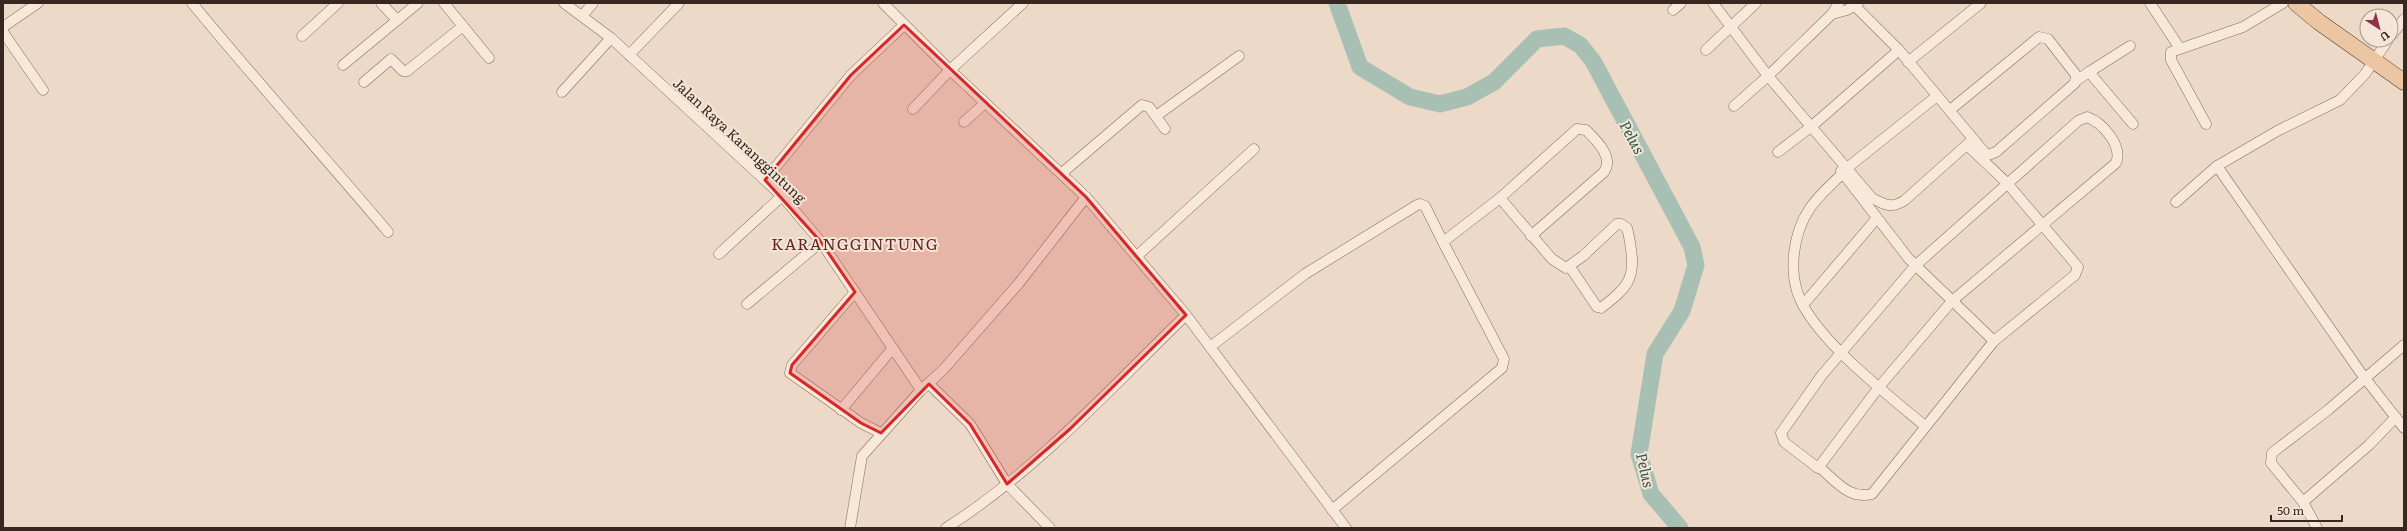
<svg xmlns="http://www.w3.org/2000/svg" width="2407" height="531" viewBox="0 0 2407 531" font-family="Literata,serif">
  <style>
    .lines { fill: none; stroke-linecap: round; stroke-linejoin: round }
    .river { stroke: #a8c0b4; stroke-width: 17 }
    .street-casing { stroke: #866b5e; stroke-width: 11 }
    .primary-casing { stroke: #553b31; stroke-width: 17 }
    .street { stroke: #f7e8da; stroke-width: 10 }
    .primary { stroke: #ecc6a2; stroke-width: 16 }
    .marked { fill: #d62828; fill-opacity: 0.2; stroke: #d62828; stroke-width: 3; stroke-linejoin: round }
    .labels { text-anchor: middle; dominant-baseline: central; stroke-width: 4; stroke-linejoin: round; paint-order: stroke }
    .street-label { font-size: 14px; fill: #382720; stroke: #f4e5d7 }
    .water-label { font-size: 15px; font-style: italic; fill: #31564c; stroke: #f4e5d7 }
    .quarter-label { font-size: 16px; letter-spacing: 1px; fill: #622323; stroke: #f4e5d7 }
  </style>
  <rect width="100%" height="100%" fill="#ecd9c7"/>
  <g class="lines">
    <!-- river -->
    <polyline class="river" points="1337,3 1360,67 1410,97 1440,104 1467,97 1494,82 1537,39 1564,36 1580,45 1593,61 1692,247 1696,265 1682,311 1655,354 1639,454 1651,494 1680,528"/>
    <defs>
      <g id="street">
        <path d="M192 3C256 81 323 155 388 232"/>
        <polyline points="381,3 397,20"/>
        <polyline points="444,3 489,58"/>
        <polyline points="564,3 611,38 782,196 821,242 921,390 862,456 850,528"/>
        <polyline points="883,3 950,70 1086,197 1186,315 1346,528"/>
        <path d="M1713 3 1768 76 1872 198C1885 205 1892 209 1905 200L1971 141"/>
        <polyline points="1852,3 1899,50 1985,153 1988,155 1996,152 2075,83 2076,75 2048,39 2039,37 1950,110"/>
        <polyline points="2150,3 2179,47"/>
        <polyline points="1673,10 1681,3"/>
        <polyline points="1832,14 1847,10 1858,3"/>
        <polyline points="582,16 593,3"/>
        <polyline points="3,27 38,3"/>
        <polyline points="3,32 43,90"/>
        <polyline points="302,36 338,3"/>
        <polyline points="2391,36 2404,19"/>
        <polyline points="2388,40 2365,74 2340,100 2279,130 2217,166 2361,373 2404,428"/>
        <polyline points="1706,50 1756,3"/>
        <polyline points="629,55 679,3"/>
        <polyline points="1908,62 1981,3"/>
        <polyline points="343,65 418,3"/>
        <polyline points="2089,72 2130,46"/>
        <polyline points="2077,80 2089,72 2133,124"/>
        <polyline points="364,82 391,59 403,71 407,71 463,26"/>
        <polyline points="562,92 611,38"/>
        <polyline points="1734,106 1768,76 1832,14 1839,3"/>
        <polyline points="913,109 950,70 1023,3"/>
        <polyline points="1156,116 1239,56"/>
        <path d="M2087 117C2103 123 2123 146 2116 163L1952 301 1879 387 1818 468 1784 442 1781 433 1822 375 1916 265 2078 121Z"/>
        <polyline points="964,122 985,103"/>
        <polyline points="2206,124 2171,60 2171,52 2243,27 2283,3"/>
        <polyline points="1778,152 1812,126 1899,50"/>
        <polyline points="1847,168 1937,96"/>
        <polyline points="1841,171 1909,259 1994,341"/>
        <polyline points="1062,173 1142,105 1149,107 1165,129"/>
        <path d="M1843 173C1832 184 1818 196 1810 208 1793 233 1788 272 1800 299 1819 342 1888 395 1925 426"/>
        <polyline points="765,180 851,75 904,25"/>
        <path d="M1500 198 1552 259 1566 268 1583 256 1617 224H1621L1627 228C1629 235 1630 242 1631 249 1636 281 1625 289 1601 308L1597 307 1570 267"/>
        <polyline points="2176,202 2217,166"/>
        <polyline points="719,254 782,196"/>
        <polyline points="1138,255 1254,149"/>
        <polyline points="855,292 792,365 790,373 861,423 881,433"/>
        <polyline points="747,304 821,242"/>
        <polyline points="1803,305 1877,218"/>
        <path d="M1210 347 1305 274 1417 205 1420 204 1425 206 1443 242 1500 198 1577 129 1586 130C1597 141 1614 157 1604 172L1531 236"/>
        <polyline points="929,384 970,424 1007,484 1050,528"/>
        <polyline points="921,390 943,370 1019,283 1086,197"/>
        <polyline points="841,410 893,348"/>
        <path d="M1819 467C1836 481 1849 500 1872 494L1994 341 2075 275 2078 267 2007 183 1967 145"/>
        <polyline points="2303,502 2369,445 2396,417"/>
        <polyline points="1332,510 1502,368 1504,359 1443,242"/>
        <path d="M946 528C1036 471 1110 389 1186 315"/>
        <polyline points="2317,528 2303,502 2271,463 2272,453 2328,410 2404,345"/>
      </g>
      <polyline id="primary" points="2296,3 2319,22 2404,82"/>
    </defs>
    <!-- street casing -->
    <use href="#street" class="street-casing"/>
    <!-- primary casing -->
    <use href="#primary" class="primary-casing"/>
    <!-- street -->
    <use href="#street" class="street"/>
    <!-- primary -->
    <use href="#primary" class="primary"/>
  </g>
  <!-- marked area -->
  <path class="marked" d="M904 25 1086 197 1186 315 1070 429 1007 484 970 424 929 384 881 433 861 423 790 373 792 365 855 292 821 242 765 180 851 75Z"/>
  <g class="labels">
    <!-- street labels -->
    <g class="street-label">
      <text transform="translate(740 140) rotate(43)">Jalan Raya Karanggintung</text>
    </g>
    <!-- water labels -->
    <g class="water-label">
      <text transform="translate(1633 137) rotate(62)">Pelus</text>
      <text transform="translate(1646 470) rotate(77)">Pelus</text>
    </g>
    <!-- quarter labels -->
    <g class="quarter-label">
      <text x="855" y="243">KARANGGINTUNG</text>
    </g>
  </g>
  <!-- border -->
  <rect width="2407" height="531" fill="none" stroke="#382720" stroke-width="8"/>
  <!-- north arrow -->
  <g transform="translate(2379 28) rotate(144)"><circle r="19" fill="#f4e5d7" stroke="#a9998e"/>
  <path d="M0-3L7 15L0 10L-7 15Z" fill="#923246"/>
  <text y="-6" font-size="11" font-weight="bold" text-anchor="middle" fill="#382720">U</text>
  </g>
  <!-- scale -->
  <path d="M2271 515v6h71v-6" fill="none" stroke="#382720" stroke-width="2"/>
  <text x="2277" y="515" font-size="12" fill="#382720" stroke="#f4e5d7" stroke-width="3" paint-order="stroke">50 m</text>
</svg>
